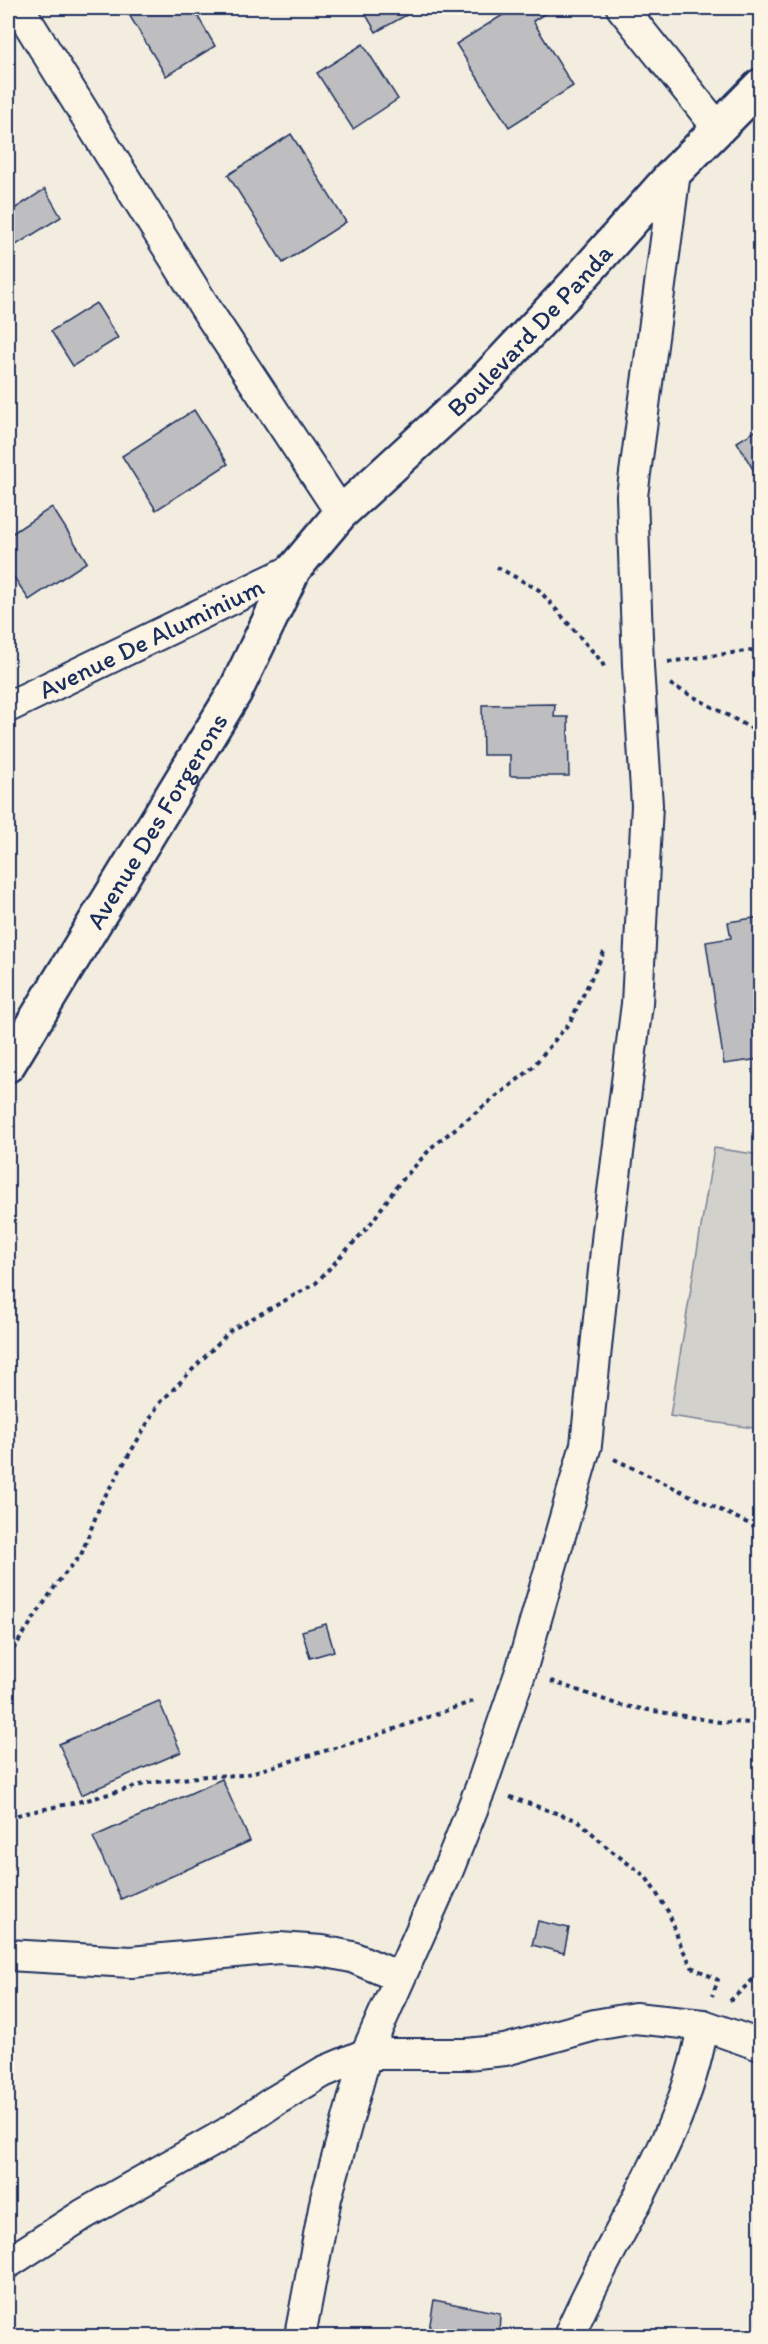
<svg xmlns="http://www.w3.org/2000/svg" width="768" height="2344" viewBox="0 0 768 2344" font-family="Itim,sans-serif">
  <style>
    .green { fill: #d3d1cc; stroke: #778095; stroke-width: 1.5 }
    .building { fill: #bebec0; stroke: #1b2f5e; stroke-width: 1.5 }
    .lines { fill: none; stroke-linecap: round; stroke-linejoin: round }
    .minor-casing { stroke: #1b2f5e; stroke-width: 34 }
    .tertiary-casing { stroke: #1b2f5e; stroke-width: 38 }
    .path { stroke: #1b2f5e; stroke-width: 4; stroke-dasharray: 4.5 4.5; stroke-linecap: butt }
    .minor { stroke: #fcf5e5; stroke-width: 30 }
    .tertiary { stroke: #fcf5e5; stroke-width: 33 }
    .labels { text-anchor: middle; dominant-baseline: central; stroke-width: 4.5; stroke-linejoin: round; paint-order: stroke }
    .street-label { font-size: 26px; fill: #1b2f5e; stroke: #fcf5e5 }
  </style>
  <rect width="100%" height="100%" fill="#f3ede0"/>
  <filter id="ink" filterUnits="userSpaceOnUse"><feTurbulence type="fractalNoise" baseFrequency=".0167" numOctaves="2"/><feDisplacementMap in="SourceGraphic" scale="12" xChannelSelector="R" yChannelSelector="G"/><feConvolveMatrix kernelMatrix="1 2 1 2 8 2 1 2 1" color-interpolation-filters="sRGB"/></filter>
  <g filter="url(#ink)">
    <!-- green -->
    <polygon class="green" points="714,1148 760,1155 760,1429 670,1416"/>
    <!-- building -->
    <g class="building">
      <polygon points="125,8 193,8 215,46 166,76"/>
      <polygon points="362,8 419,8 376,32"/>
      <polygon points="514,8 554,8 533,21 573,86 509,127 456,44"/>
      <polygon points="363,44 398,99 353,129 317,73"/>
      <polygon points="291,134 346,222 283,263 228,175"/>
      <polygon points="45,189 61,217 8,250 8,213"/>
      <polygon points="96,303 118,338 73,366 51,331"/>
      <polygon points="194,410 228,464 156,510 122,456"/>
      <polygon points="760,428 760,476 758,478 737,442"/>
      <polygon points="52,507 87,562 29,600 8,568 8,536"/>
      <polygon points="555,704 554,717 568,717 569,776 510,776 510,755 483,755 482,705"/>
      <polygon points="760,917 760,1059 724,1064 706,942 731,938 728,922"/>
      <polygon points="326,1624 334,1651 310,1658 302,1631"/>
      <polygon points="159,1701 181,1752 81,1795 59,1744"/>
      <polygon points="222,1779 250,1841 121,1899 93,1837"/>
      <polygon points="538,1921 569,1928 564,1953 532,1945"/>
      <polygon points="434,2300 500,2313 499,2336 428,2336"/>
    </g>
    <g class="lines">
      <defs>
        <g id="minor">
          <polyline points="19,8 208,312 341,513"/>
          <polyline points="622,8 718,128"/>
          <path id="s1" d="M8 707 294 569"/>
          <polyline points="8,1955 131,1962 279,1948 322,1951 352,1957 399,1977"/>
          <polyline points="8,2263 84,2214 227,2133 273,2102 323,2072 366,2054 467,2054 505,2050 595,2025 635,2018 703,2025 760,2045"/>
          <polyline points="300,2336 326,2198 366,2054 448,1870 481,1787 521,1671 586,1445 608,1231 637,1004 647,805 638,666 632,496 675,172"/>
          <path d="M569 2336C612 2233 685 2138 703 2025"/>
        </g>
        <g id="tertiary">
          <path id="s2" d="M8 1065 235 692 294 569 341 513 476 389 576 283 675 172 760 86"/>
        </g>
      </defs>
      <!-- minor casing -->
      <use href="#minor" class="minor-casing"/>
      <!-- tertiary casing -->
      <use href="#tertiary" class="tertiary-casing"/>
      <!-- path -->
      <g class="path">
        <polyline points="497,567 539,590 602,662 604,667"/>
        <polyline points="668,662 760,649"/>
        <polyline points="670,684 760,733"/>
        <polyline points="614,1459 760,1529"/>
        <polyline points="8,1657 58,1582 81,1555 101,1503 158,1405 231,1330 315,1284 369,1226 397,1186 433,1146 530,1070 570,1022 605,950"/>
        <polyline points="551,1681 619,1705 720,1722 760,1723"/>
        <polyline points="510,1797 579,1821 609,1849 646,1877 669,1913 680,1944 692,1967 718,1980 712,1996"/>
        <polyline points="8,1817 91,1799 148,1783 206,1776 244,1775 375,1736 476,1700"/>
        <polyline points="730,2001 760,1973"/>
      </g>
      <!-- minor -->
      <use href="#minor" class="minor"/>
      <!-- tertiary -->
      <use href="#tertiary" class="tertiary"/>
    </g>
  </g>
  <g class="labels">
    <!-- street labels -->
    <g class="street-label">
      <text stroke="none"><textPath href="#s2" startOffset="909">Boulevard De Panda</textPath></text>
      <text stroke="none"><textPath href="#s1" startOffset="159">Avenue De Aluminium</textPath></text>
      <text stroke="none"><textPath href="#s2" startOffset="286">Avenue Des Forgerons</textPath></text>
    </g>
  </g>
  <!-- margin -->
  <rect width="768" height="2344" fill="none" stroke="#fcf5e5" stroke-width="30"/>
  <rect x="15" y="15" width="738" height="2314" fill="none" stroke="#1b2f5e" stroke-width="2" filter="url(#ink)"/>
</svg>
